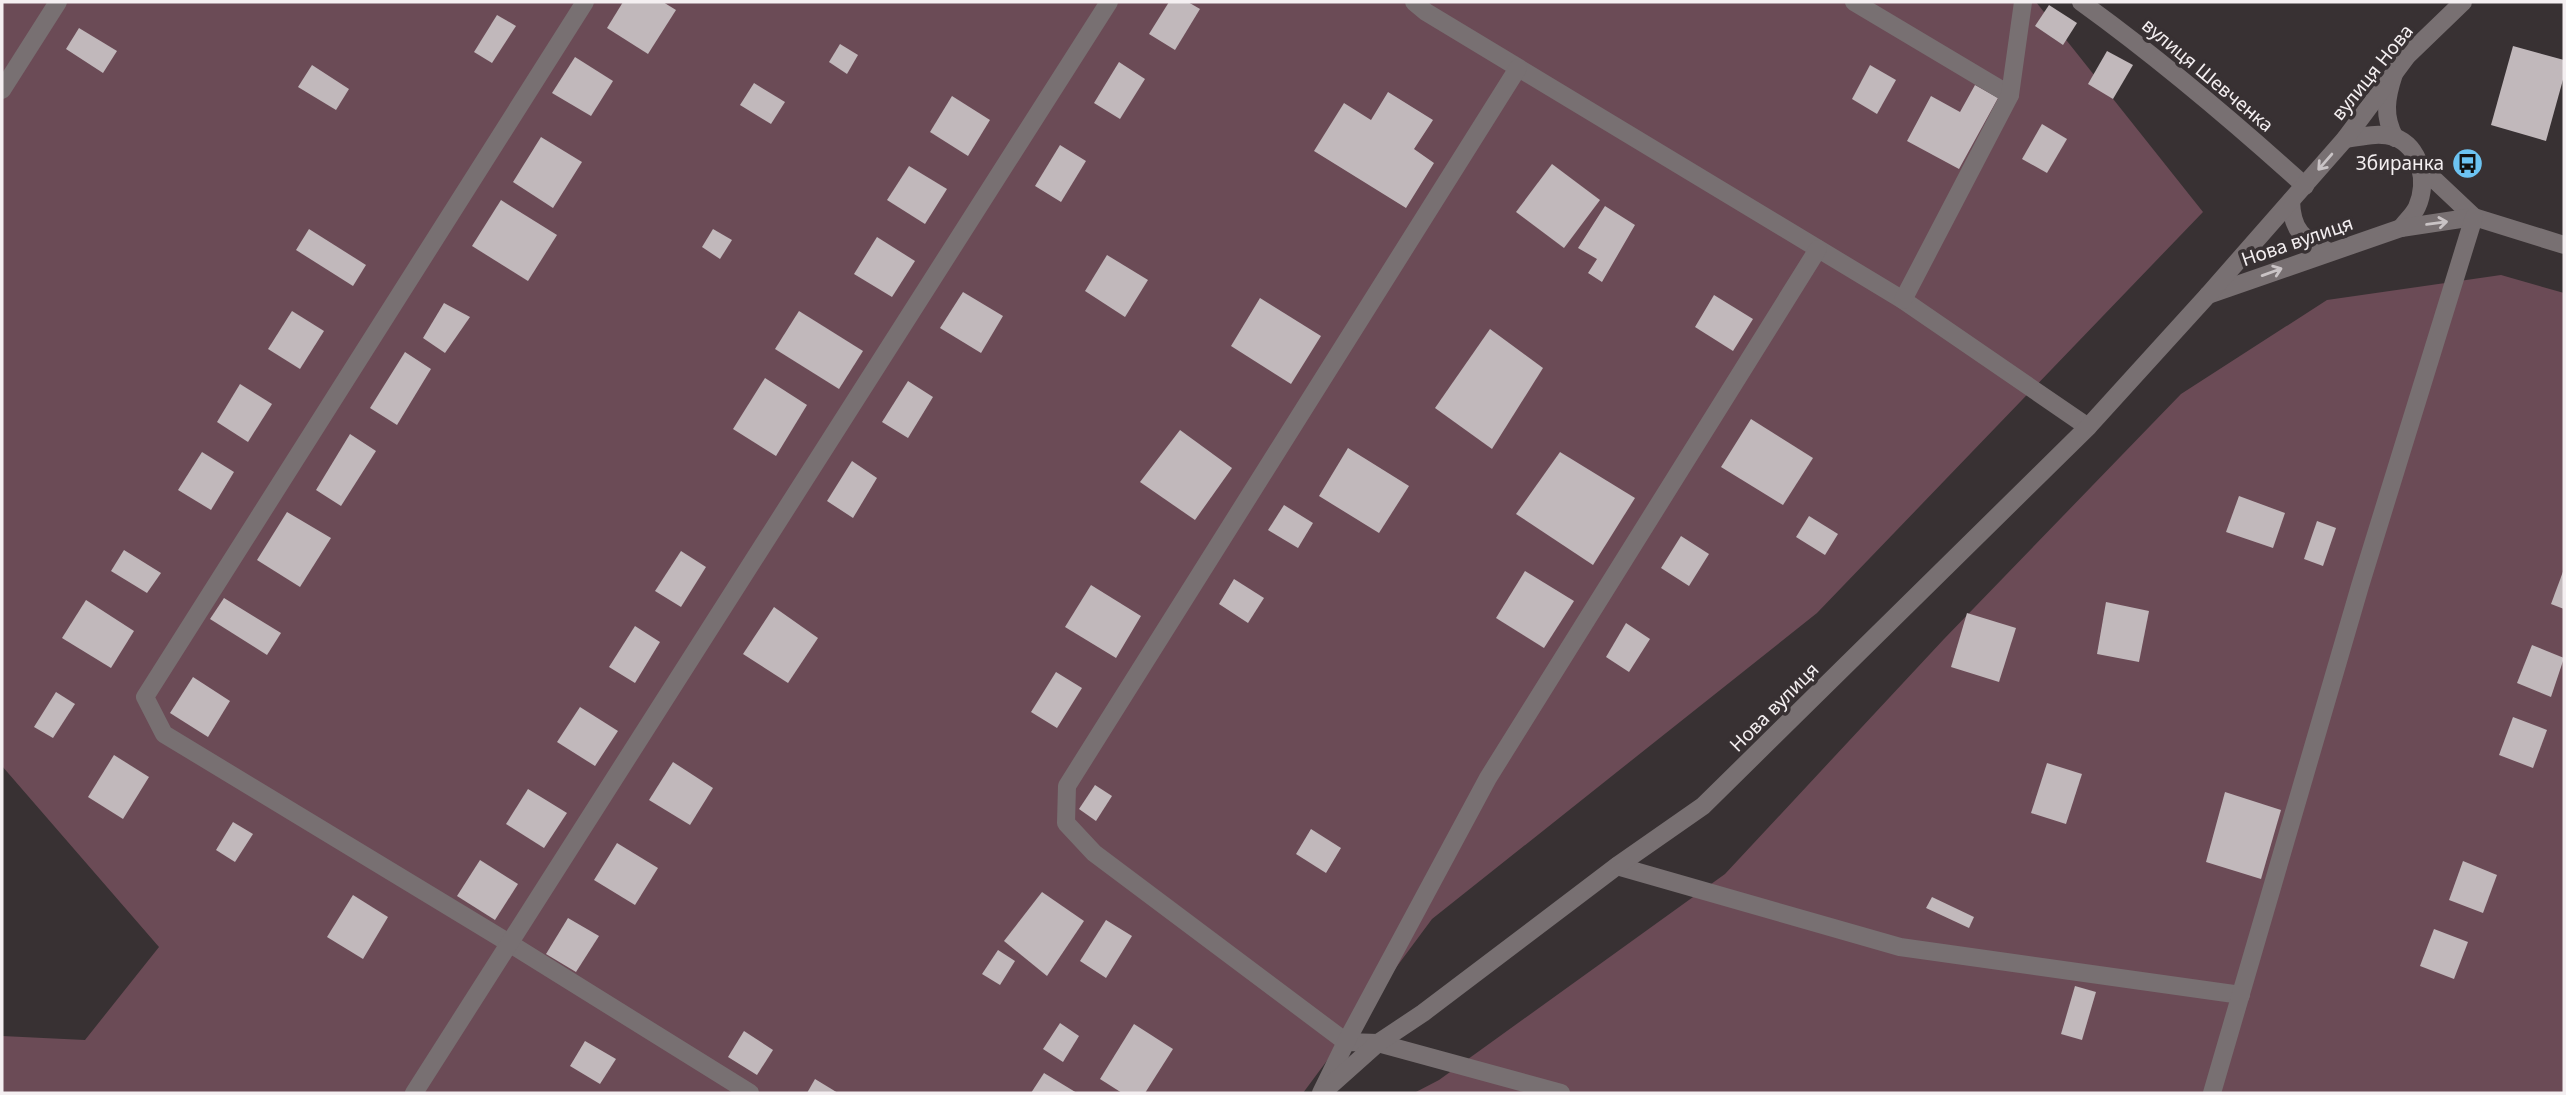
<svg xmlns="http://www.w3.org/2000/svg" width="2566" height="1095" viewBox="0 0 2566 1095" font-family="'Noto Sans',sans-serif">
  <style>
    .green { fill: #6b4b56 }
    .building { fill: #c1b8bb }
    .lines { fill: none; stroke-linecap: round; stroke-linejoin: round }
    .street { stroke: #787072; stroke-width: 18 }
    .secondary { stroke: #787072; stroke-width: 18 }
    .oneway { stroke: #c9c3c5 }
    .labels { text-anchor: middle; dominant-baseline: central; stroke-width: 7; stroke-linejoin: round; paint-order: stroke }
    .street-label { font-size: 19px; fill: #f4eff1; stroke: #383133 }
    .poi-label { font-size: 19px; fill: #f4eff1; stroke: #383133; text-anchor: end }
  </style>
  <rect width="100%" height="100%" fill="#383133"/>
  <!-- green -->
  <g class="green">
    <polygon points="2,2 2036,2 2203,212 1817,613 1432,919 1303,1093 2,1093 2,1036 85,1040 159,947 2,766"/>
    <polygon points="2501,275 2564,293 2564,1093 1414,1093 1439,1080 1725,874 1944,639 2181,394 2327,300"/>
  </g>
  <!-- building -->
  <g class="building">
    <polygon points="623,2 663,2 676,10 648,54 607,28"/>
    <polygon points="1169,2 1188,2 1200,9 1175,50 1149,34"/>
    <polygon points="2049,5 2077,23 2063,45 2035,26"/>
    <polygon points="497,15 516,26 492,63 474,52"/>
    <polygon points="79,28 117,51 103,73 66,49"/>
    <polygon points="840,44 858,55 847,74 829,62"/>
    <polygon points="2513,46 2564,60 2564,76 2546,141 2491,125"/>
    <polygon points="2107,51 2133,65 2113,99 2088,84"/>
    <polygon points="575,57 613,81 591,116 552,93"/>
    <polygon points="1119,62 1145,79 1120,119 1094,103"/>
    <polygon points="312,65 349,89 336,110 298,87"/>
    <polygon points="1870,65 1896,80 1877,114 1852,99"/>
    <polygon points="754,83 785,102 771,124 740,105"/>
    <polygon points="1975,85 1998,98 1959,169 1907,141 1931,96 1960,112"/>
    <polygon points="1388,92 1433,120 1414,149 1434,163 1406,208 1314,151 1344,103 1371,120"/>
    <polygon points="952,96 990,120 968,156 930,132"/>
    <polygon points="2042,124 2067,139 2047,173 2022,159"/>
    <polygon points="541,137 582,162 553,208 513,182"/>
    <polygon points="1060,145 1086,161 1061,202 1035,186"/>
    <polygon points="1552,164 1600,200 1564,248 1516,212"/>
    <polygon points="909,166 947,189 925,224 887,200"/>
    <polygon points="501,200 557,235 528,281 472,246"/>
    <polygon points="1605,206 1635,225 1602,282 1588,273 1597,259 1578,248"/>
    <polygon points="309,229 366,265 353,286 296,250"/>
    <polygon points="713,229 732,240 720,259 702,247"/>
    <polygon points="877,237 915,261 892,297 854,274"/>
    <polygon points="1107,255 1148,280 1125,317 1085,291"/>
    <polygon points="963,292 1003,316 981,353 940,328"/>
    <polygon points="1714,295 1753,319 1733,351 1695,327"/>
    <polygon points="1260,298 1321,336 1291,384 1231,346"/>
    <polygon points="444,303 470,317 445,353 423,338"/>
    <polygon points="292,311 324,331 300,369 268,349"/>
    <polygon points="799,311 863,351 839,389 775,349"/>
    <polygon points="1490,329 1543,368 1492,449 1435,408"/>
    <polygon points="405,352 431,369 397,425 370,408"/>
    <polygon points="765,378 807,405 776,456 733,429"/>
    <polygon points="908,381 933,397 908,438 882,422"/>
    <polygon points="240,384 272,404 248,442 217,422"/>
    <polygon points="1751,419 1813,458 1783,505 1721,467"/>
    <polygon points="1180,430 1232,468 1195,520 1140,482"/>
    <polygon points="350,434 376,451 341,506 316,490"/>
    <polygon points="1348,448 1409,486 1379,533 1319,496"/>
    <polygon points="202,452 234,472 211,510 178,490"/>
    <polygon points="1560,452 1635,498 1593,565 1516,514"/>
    <polygon points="852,461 877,478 853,518 827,501"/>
    <polygon points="2239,496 2285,513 2273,548 2226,532"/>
    <polygon points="1284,505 1313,523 1298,548 1268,530"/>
    <polygon points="287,512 331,538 300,587 257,560"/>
    <polygon points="1809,516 1838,534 1825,555 1796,537"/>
    <polygon points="2317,521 2336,528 2323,566 2304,559"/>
    <polygon points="1681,536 1709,554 1689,586 1661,568"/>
    <polygon points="124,550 161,573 147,593 111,571"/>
    <polygon points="681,551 706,567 681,607 655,591"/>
    <polygon points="2564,569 2564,609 2551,604"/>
    <polygon points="1525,571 1574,601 1544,648 1496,618"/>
    <polygon points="1234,579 1264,598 1248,623 1219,604"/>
    <polygon points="1091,585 1141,616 1116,658 1065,627"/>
    <polygon points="224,598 281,633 267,655 210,619"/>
    <polygon points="86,600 134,631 111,668 62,638"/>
    <polygon points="2106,602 2149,611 2139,662 2097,654"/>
    <polygon points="774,607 818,638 788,683 743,654"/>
    <polygon points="1967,613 2016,628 1999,682 1951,667"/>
    <polygon points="1626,623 1650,639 1629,672 1606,657"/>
    <polygon points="635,626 660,642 635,683 609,667"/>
    <polygon points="2532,645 2564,658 2551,697 2517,683"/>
    <polygon points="1056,672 1082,688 1057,728 1031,712"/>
    <polygon points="193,677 230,701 208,737 170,713"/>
    <polygon points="56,692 75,704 53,738 34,727"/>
    <polygon points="580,707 618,731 595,766 557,742"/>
    <polygon points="2513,717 2547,730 2533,768 2499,755"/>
    <polygon points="114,755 149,777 123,819 88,797"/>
    <polygon points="673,762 713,788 690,825 649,800"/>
    <polygon points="2047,763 2082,774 2066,824 2031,813"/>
    <polygon points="1095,785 1112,796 1096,821 1079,809"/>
    <polygon points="528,789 567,813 544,848 506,824"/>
    <polygon points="2225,792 2281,810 2261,879 2206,862"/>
    <polygon points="233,822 253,834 235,862 216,850"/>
    <polygon points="1311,829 1341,848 1326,873 1296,854"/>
    <polygon points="617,843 658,868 635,905 594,880"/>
    <polygon points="480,860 518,884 495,920 457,896"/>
    <polygon points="2463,861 2497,875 2483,913 2449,900"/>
    <polygon points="1042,892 1084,921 1047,976 1004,941"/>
    <polygon points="353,895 388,917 363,959 327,937"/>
    <polygon points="1932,897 1974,917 1969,928 1926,908"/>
    <polygon points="568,918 599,936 576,972 546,954"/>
    <polygon points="1106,920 1132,936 1106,978 1080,961"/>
    <polygon points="2434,929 2468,942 2454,979 2420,966"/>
    <polygon points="998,950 1015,961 1000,985 982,974"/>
    <polygon points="2075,986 2096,992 2082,1040 2061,1034"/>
    <polygon points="1060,1023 1079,1036 1063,1062 1043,1049"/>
    <polygon points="1134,1024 1173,1049 1145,1093 1122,1093 1100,1079"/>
    <polygon points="744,1031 773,1050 757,1075 728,1057"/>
    <polygon points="585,1041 616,1059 600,1084 570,1066"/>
    <polygon points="1044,1073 1077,1093 1031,1093"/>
    <polygon points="815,1079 838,1093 807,1093"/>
  </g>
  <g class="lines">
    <!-- street -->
    <g class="street">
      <polyline points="585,2 145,697 164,734 509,943 750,1093"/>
      <polyline points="1414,2 1426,12 1903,300 2088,427"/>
      <polyline points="1854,2 2010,95"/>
      <path d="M2081 2C2160 59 2233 121 2305 186"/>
      <polyline points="1518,68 1067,786 1066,823 1094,853 1346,1042 1378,1043 1561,1093"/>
      <path d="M2394 74C2386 98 2383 116 2395 138"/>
      <polyline points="2,90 58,2"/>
      <path d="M2345 139C2361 137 2378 132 2394 137 2421 147 2428 182 2417 207 2414 214 2406 221 2401 228"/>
      <polyline points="2422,168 2474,217"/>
      <path d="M2291 201C2292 232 2303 238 2329 252"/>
      <polyline points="2208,295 2401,228 2474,217 2564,245"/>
      <polyline points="1903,300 2010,95 2023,2"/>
      <polyline points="1617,866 1900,947 2241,995"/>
      <polyline points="414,1093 1109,2"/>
      <polyline points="1321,1093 1346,1042 1488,778 1818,249"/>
      <polyline points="2212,1093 2360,586 2474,217"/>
    </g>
    <!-- secondary -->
    <polyline class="secondary" points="1322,1093 1378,1043 1423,1013 1617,866 1703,806 2088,427 2208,295 2345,139 2407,56 2463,2"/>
  </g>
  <!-- one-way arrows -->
  <defs><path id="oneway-shaft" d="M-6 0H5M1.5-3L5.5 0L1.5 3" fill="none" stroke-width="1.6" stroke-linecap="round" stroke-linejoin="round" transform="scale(1.75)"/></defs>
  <g class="oneway">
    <use href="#oneway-shaft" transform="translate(2325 162) rotate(131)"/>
    <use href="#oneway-shaft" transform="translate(2437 223) rotate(-8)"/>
    <use href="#oneway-shaft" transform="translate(2272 272) rotate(-20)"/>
  </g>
  <!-- icons -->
  <defs>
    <symbol id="bus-disc" viewBox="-11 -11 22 22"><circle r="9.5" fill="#6cc3f2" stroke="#383133"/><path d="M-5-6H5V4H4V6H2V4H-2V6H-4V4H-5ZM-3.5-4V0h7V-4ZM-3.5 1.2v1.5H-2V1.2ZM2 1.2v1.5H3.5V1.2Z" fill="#111"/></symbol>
  </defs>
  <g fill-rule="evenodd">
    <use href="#bus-disc" x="2450" y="146" width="35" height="35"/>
  </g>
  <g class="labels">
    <!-- street labels -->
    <g class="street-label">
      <text transform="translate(2372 72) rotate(-51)">вулиця Нова</text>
      <text transform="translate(2208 75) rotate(40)">вулиця Шевченка</text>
      <text transform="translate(2297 241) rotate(-19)">Нова вулиця</text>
      <text transform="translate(1774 707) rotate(-45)">Нова вулиця</text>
    </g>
    <!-- poi labels -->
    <g class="poi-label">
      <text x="2444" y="163">Збиранка</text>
    </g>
  </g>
  <!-- border -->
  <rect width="2566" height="1095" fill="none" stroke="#f4eff1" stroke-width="7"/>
</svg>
